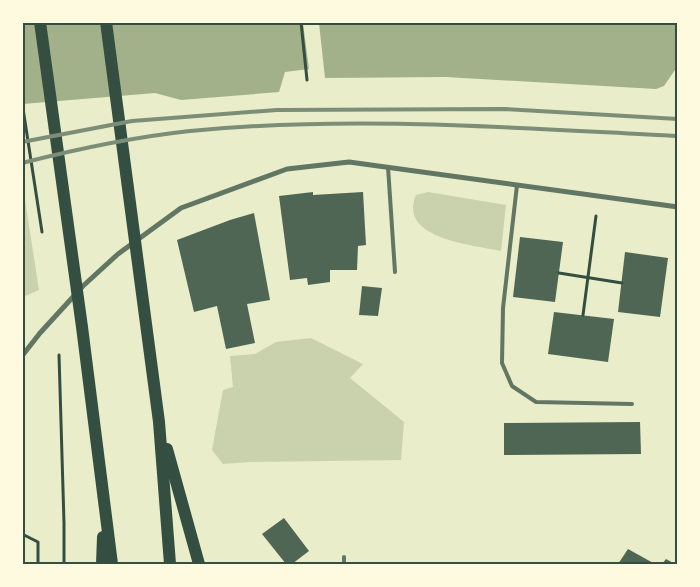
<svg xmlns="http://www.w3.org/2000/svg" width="700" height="587" viewBox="0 0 700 587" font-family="'PT Sans',sans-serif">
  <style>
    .green { fill: #cad2ad }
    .water { fill: #a3b18a }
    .building { fill: #4f6655 }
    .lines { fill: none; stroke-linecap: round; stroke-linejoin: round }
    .path { stroke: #344e41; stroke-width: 3 }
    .service { stroke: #617663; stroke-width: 4 }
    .minor { stroke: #617663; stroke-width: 5 }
    .primary { stroke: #344e41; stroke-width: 12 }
    .rail { stroke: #7c8e77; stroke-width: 4 }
    .neatline { fill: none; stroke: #344e41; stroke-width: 2 }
  </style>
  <rect width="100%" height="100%" fill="#e9edc9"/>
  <!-- green -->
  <g class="green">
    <polygon points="22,181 39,290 23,297 22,297"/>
    <path d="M428 192 506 205 501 251C474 245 397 239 416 195Z"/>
    <polygon points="311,338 363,364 350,378 404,422 401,460 251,462 223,464 212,450 223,390 233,387 230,356 255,354 276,342"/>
  </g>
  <!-- water -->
  <g class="water">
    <polygon points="23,23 303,23 309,69 285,72 279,92 181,100 155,93 23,104"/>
    <polygon points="319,23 677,23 677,67 664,86 656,89 446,77 325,78"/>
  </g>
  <!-- building -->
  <g class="building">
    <polygon points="313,192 313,195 363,192 366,245 358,246 357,270 330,270 330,282 308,285 307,278 290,280 279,196"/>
    <polygon points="254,213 270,300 247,304 255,343 226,349 217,306 194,312 177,240 230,220"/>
    <polygon points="520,237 563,242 555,302 513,297"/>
    <polygon points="625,252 668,258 660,317 618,312"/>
    <polygon points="362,286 382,288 378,316 359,315"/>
    <polygon points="554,312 614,319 608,362 548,354"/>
    <polygon points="640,422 641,454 504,455 504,423"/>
    <polygon points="284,518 309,551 292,564 286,564 262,534"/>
    <polygon points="628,549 655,564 618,564"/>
    <polygon points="666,559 675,564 662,564"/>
  </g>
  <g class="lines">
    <!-- path -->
    <g class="path">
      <polyline points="301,22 307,80"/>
      <polyline points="22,102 42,232"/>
      <polyline points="559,273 622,283"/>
      <polyline points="583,315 596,216"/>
      <polyline points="59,355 64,523 64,564"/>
      <polyline points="22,534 38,542 38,564"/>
    </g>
    <!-- service -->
    <g class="service">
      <polyline points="388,167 395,272"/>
      <polyline points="517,185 503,308 502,363 512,386 536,402 632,404"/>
      <polyline points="344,557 344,564"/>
    </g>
    <!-- minor -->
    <polyline class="minor" points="22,356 40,333 83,286 118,254 181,208 287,169 349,162 678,207"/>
    <!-- primary -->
    <g class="primary">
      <polyline points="40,22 82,327 112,564"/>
      <polyline points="106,22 159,422 170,564"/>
      <polyline points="167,449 199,564"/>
      <polyline points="102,564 103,537"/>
    </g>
    <!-- rail -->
    <g class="rail">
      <polyline points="22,142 132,121 277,110 504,109 678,119"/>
      <path d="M22 163C77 149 134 137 190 131 352 115 515 128 678 136"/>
    </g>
  </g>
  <!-- border -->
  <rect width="700" height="587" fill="none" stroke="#fefae0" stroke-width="48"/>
  <rect x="24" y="24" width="652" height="539" class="neatline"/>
</svg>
